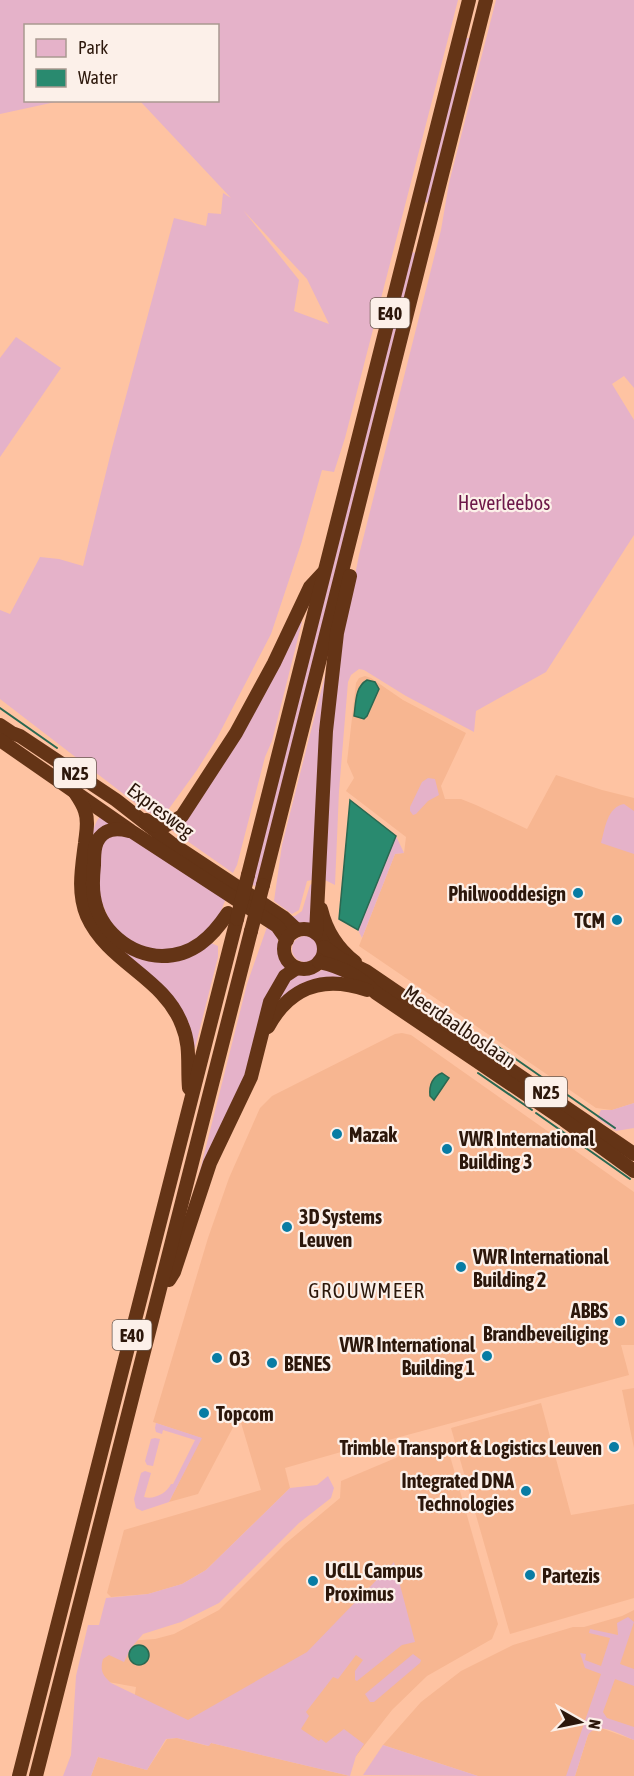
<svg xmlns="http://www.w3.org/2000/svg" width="634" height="1776" viewBox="0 0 634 1776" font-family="'Asap Condensed',sans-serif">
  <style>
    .built { fill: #f7b691 }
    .green { fill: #e5b2c9; fill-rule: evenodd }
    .water { fill: #298a6f; stroke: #2a6851; stroke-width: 1.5 }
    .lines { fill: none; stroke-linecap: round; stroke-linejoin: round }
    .stream { stroke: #2a6851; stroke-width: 2 }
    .highway { stroke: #643416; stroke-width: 14 }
    .highway-bridge { stroke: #643416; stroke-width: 14 }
    .poi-dot { fill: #087ca4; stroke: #fcf0e9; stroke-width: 2 }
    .labels { text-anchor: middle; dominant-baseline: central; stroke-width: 4.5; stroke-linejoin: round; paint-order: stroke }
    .shield { fill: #fcf0e9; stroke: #6a584e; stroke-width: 1.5 }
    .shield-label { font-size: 18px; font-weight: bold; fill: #2c170b }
    .park-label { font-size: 20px; fill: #6d1849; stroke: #fcf0e9 }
    .street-label { font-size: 20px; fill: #2c170b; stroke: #fcf0e9 }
    .poi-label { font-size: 20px; font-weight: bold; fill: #2c170b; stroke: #fcf0e9; text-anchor: start }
    .neighbourhood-label { font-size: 21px; letter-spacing: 1.5px; fill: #2c170b; stroke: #fcf0e9 }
  </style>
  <rect width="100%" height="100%" fill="#fec3a2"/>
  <!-- built -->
  <g class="built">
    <polygon points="365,676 371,678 403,700 466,733 441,786 445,799 461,799 476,805 527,829 556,775 602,790 634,798 634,1103 612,1110 596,1108 359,946 395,854 404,853 406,837 346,791 354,778 347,762 356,683 359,678"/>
    <polygon points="402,1033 411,1035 634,1192 634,1345 621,1345 629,1375 359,1448 351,1442 344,1445 341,1452 285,1468 290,1488 206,1570 182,1584 148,1594 111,1597 107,1593 124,1530 261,1490 239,1416 198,1494 169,1502 201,1438 153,1422 208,1238 229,1178 260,1108 272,1096 395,1034"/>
    <polygon points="634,1388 634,1448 622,1390"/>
    <polygon points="541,1403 571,1515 634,1504 634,1598 510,1634 451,1428"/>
    <polygon points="433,1442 448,1449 498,1624 492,1639 427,1676 392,1710 356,1756 132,1714 136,1687 97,1680 101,1655 115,1642 155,1639 174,1634 219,1610 285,1544 340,1498 341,1481 398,1457 402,1451"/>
    <polygon points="634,1610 634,1733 591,1719 571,1776 478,1776 383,1745 421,1702 461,1671 513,1645 573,1627 584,1627 622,1616"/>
    <polygon points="598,1727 634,1740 634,1776 575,1776 588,1735 592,1729"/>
    <polygon points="177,1738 208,1746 211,1743 350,1776 91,1776 98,1757 147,1770 167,1739"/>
  </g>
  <!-- green -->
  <g class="green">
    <path d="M0 0H458L345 438 334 472 322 470 301 544 271 634 217 738 197 770 168 810 159 816 147 812 0 699V610L10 614 40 557 59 559 83 566 112 448 174 218 206 226 208 213 221 214 223 193 231 198 140 101 218 100V26H26V100L60 101 0 114ZM243 210 307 279 329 324 294 311 299 280Z"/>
    <polygon points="496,0 634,0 634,388 624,376 612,384 634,420 634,535 546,672 476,711 474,732 406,696 364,670 359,669 351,675 348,682 339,791 335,885 325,880 330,742 340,650 359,555 441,230 449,183"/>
    <polygon points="465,38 470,38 429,203 424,202"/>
    <polygon points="411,252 416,253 256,887 252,884"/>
    <polygon points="16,337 61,368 0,457 0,358"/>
    <polygon points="299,621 302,622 272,741 265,757 237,865 233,873 170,829"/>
    <polygon points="334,640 316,879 307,881 299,910 292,914 274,901 282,845"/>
    <polygon points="428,778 435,779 439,795 428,801 416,814 413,815 410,811 410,807 422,782"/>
    <path d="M624 804 634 811V854L601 843C605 829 607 807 624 804Z"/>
    <path d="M103 813 120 825V827C95 822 92 845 90 863 86 906 101 952 150 959 173 962 192 956 211 943L218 946V957L195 1048H191C185 1031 183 1016 173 1001 162 986 147 975 132 964 88 931 84 908 90 856 92 840 91 825 103 813Z"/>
    <polygon points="111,834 129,836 227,896 216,923 189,945 165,951 145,948 128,941 110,922 100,898 98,857 105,837"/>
    <polygon points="396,836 404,853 395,854 362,938 358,930"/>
    <polygon points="312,884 314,925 297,923 290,916 295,916 302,911 310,885"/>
    <polygon points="267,927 277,934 280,956 288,970 189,1214 247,984"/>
    <circle cx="305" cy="949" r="13"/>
    <polygon points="324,969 348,977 277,1002 283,984 297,975 313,974"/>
    <polygon points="634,1103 634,1128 616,1131 597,1118 601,1110 612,1110"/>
    <path d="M156 1423 202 1438 169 1502 142 1511 136 1508 134 1499 141 1473 145 1471 151 1473 144 1497C154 1500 167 1493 171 1484H173L195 1440 163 1430 162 1434 156 1432 155 1428Z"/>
    <polygon points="155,1438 160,1439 153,1466 147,1465 145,1461 151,1439"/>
    <path d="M328 1476 334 1488 331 1498 299 1523 219 1603 181 1622 143 1634 131 1648 124 1662 109 1655 103 1659C100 1670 102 1675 111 1683L188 1720 307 1652 394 1562 415 1642 402 1645 357 1681 355 1680V1671L363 1660 356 1655 338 1679 333 1677 306 1712 309 1716 301 1729 319 1741 321 1739 326 1743 344 1729 364 1744 356 1756 350 1776 211 1743 209 1746 177 1738 166 1739 147 1770 98 1757 91 1776H63L71 1755 76 1676 88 1625H99L106 1598 148 1594 182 1584 206 1570 290 1488 317 1485Z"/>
    <path d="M628 1617 634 1622 620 1664 634 1669V1686L615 1679 603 1712 607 1718 634 1727V1740C620 1735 598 1720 588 1735L575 1776H566L601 1674 585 1668 580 1653 586 1654 585 1660 601 1666 610 1638 589 1633 590 1629 618 1635 617 1623Z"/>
    <polygon points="413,1654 421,1660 420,1663 374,1702 370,1702 365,1694"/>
    <polygon points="383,1745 478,1776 363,1775"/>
  </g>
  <!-- water -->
  <g class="water">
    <path d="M367 680 375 682 379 689 367 716 364 719 354 716C356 702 355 687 367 680Z"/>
    <polygon points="350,800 396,836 358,930 339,919"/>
    <path d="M442 1073 449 1078 434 1100 430 1096C429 1086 432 1077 442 1073Z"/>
    <circle cx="139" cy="1655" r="10"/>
  </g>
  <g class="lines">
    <!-- stream -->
    <g class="stream">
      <polyline points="0,708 57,748"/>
      <polyline points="497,1046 615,1128"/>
      <polyline points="478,1073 532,1110"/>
      <polyline points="536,1113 630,1179"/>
    </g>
    <!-- highway -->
    <g class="highway">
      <polyline points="0,725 12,733 20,736 116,800 171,843 283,917 297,930"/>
      <polyline points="0,740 131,831 277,926 287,940"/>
      <path d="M74 791C78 797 83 804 85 811 89 822 86 833 85 843 82 867 77 893 87 916 108 963 164 977 182 1025 191 1046 187 1066 189 1088"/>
      <polyline points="146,820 156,826 165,826 182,816 236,733 274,663 310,587 323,573"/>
      <path d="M129 831C121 829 113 828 106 832 94 839 94 852 94 865 93 875 92 887 94 897 99 930 129 955 162 956 193 956 212 937 228 913"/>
      <polyline points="248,875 469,0"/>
      <polyline points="263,885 486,0"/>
      <path d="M321 909C326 930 337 948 355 962"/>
      <circle cx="304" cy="949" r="20"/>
      <polyline points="316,933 326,731 337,633 350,576"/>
      <polyline points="324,947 339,958 366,971 634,1154"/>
      <path d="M319 962C342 967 360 976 376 993L564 1120 634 1171"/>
      <path d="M268 1027C290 986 324 975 367 990"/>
      <polyline points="169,1280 174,1272 210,1163 251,1077 270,1002 285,976 297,968"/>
      <polyline points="19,1776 237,919"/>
      <polyline points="36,1776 251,931"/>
    </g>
    <!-- highway-bridge -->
    <g class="highway-bridge">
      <polyline points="237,919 248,875"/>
      <polyline points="251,931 263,885"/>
    </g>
  </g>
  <!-- markers -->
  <g class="poi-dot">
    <circle cx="578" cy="893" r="6"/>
    <circle cx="617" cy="920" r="6"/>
    <circle cx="337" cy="1134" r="6"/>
    <circle cx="447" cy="1149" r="6"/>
    <circle cx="287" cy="1227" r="6"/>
    <circle cx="461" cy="1267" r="6"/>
    <circle cx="620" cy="1321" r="6"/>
    <circle cx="487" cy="1356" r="6"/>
    <circle cx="217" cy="1358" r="6"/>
    <circle cx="272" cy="1363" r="6"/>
    <circle cx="204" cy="1413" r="6"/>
    <circle cx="614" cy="1447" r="6"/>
    <circle cx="526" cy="1491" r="6"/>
    <circle cx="530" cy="1575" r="6"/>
    <circle cx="313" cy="1581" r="6"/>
  </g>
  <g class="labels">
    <!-- shield labels -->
    <g class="shield">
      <rect x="370.5" y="298" width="39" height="30" rx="4.5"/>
      <rect x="54" y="758" width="42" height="30" rx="4.5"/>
      <rect x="525" y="1077" width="42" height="30" rx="4.5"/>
      <rect x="112.5" y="1320" width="39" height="30" rx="4.5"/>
    </g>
    <g class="shield-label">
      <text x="390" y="313">E40</text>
      <text x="75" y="773">N25</text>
      <text x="546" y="1092">N25</text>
      <text x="132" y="1335">E40</text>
    </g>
    <!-- park labels -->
    <g class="park-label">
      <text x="504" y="502">Heverleebos</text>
    </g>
    <!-- street labels -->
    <g class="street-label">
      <text transform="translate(161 810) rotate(37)">Expresweg</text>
      <text transform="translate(460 1026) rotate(34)">Meerdaalboslaan</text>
    </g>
    <!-- poi labels -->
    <g class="poi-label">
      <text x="566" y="893" text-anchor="end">Philwooddesign</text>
      <text x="605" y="920" text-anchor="end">TCM</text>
      <text x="349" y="1134">Mazak</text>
      <text x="459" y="1138">VWR International<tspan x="459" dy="23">Building 3</tspan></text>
      <text x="299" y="1216">3D Systems<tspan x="299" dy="23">Leuven</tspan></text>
      <text x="473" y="1256">VWR International<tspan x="473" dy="23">Building 2</tspan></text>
      <text x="608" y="1310" text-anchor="end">ABBS<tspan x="608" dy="23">Brandbeveiliging</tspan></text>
      <text x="475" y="1344" text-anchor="end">VWR International<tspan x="475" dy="23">Building 1</tspan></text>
      <text x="229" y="1358">O3</text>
      <text x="284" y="1363">BENES</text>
      <text x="216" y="1413">Topcom</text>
      <text x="602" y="1447" text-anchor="end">Trimble Transport &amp; Logistics Leuven</text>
      <text x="514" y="1480" text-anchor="end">Integrated DNA<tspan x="514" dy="23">Technologies</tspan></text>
      <text x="325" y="1570">UCLL Campus<tspan x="325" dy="23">Proximus</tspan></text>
      <text x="542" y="1575">Partezis</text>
    </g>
    <!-- neighbourhood labels -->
    <g class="neighbourhood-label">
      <text x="367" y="1290">GROUWMEER</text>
    </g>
  </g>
  <!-- legend -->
  <rect x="24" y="24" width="195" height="78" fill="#fcf0e9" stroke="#a99990" stroke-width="1.5"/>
  <rect x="36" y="39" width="30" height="18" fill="#e5b2c9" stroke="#a99990" stroke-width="1.5"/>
  <text x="78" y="54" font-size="18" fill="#2c170b">Park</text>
  <rect x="36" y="69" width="30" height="18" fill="#298a6f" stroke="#a99990" stroke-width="1.5"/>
  <text x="78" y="84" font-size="18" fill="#2c170b">Water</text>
  <!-- north arrow -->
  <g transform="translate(580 1722) rotate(99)" stroke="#fcf0e9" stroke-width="4.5" paint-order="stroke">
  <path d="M0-4.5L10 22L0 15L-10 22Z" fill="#2c170b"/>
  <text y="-9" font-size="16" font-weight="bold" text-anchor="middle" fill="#2c170b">N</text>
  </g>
</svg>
